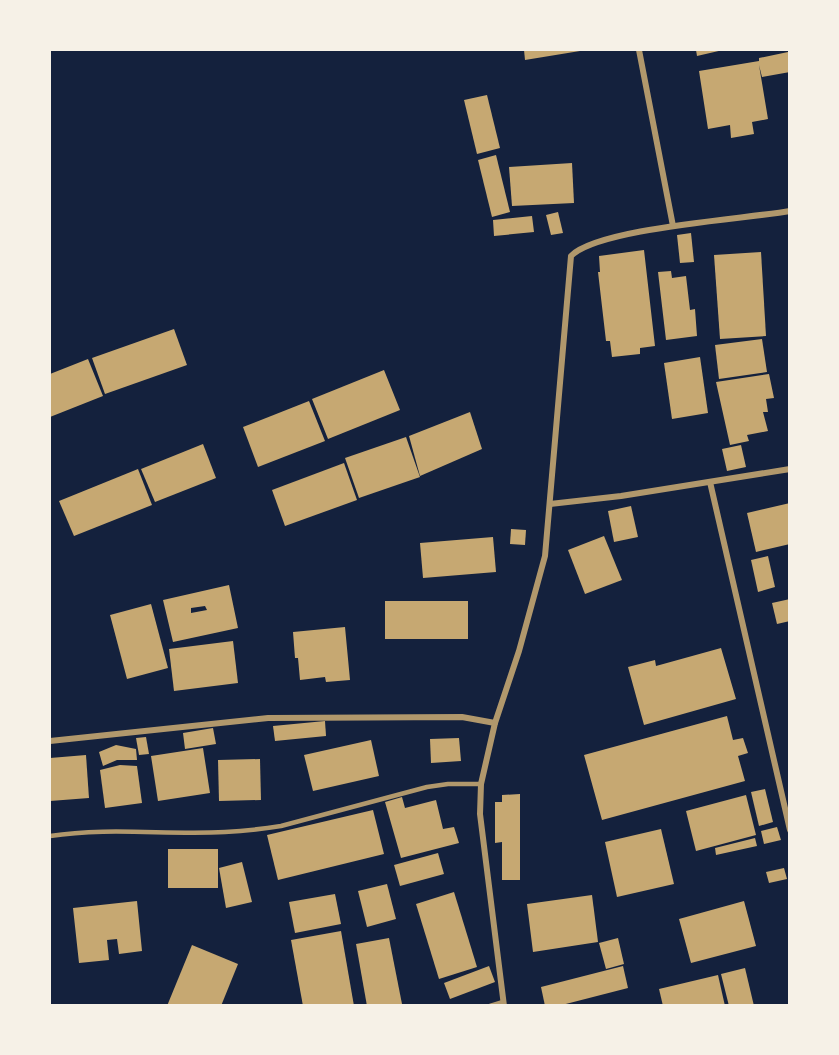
<svg xmlns="http://www.w3.org/2000/svg" width="839" height="1055" viewBox="0 0 839 1055" font-family="Karla,sans-serif">
  <style>
    .building { fill: #c6a872; fill-rule: evenodd }
    .lines { fill: none; stroke-linecap: round; stroke-linejoin: round }
    .service { stroke: #b1986c; stroke-width: 4.5 }
    .minor { stroke: #b1986c; stroke-width: 6 }
  </style>
  <rect width="100%" height="100%" fill="#14213d"/>
  <!-- building -->
  <g class="building">
    <polygon points="524,50 580,50 580,51 525,60"/>
    <polygon points="696,50 723,50 697,56"/>
    <polygon points="788,52 790,72 762,77 759,65 768,119 752,122 754,134 731,138 730,125 708,129 699,71 759,61 759,58"/>
    <polygon points="487,95 500,148 477,154 464,100"/>
    <polygon points="496,155 510,212 492,217 478,160"/>
    <polygon points="572,163 574,203 512,206 509,167"/>
    <polygon points="558,212 563,233 551,235 546,215"/>
    <polygon points="532,216 534,232 494,236 493,220"/>
    <polygon points="691,233 694,262 680,263 677,235"/>
    <polygon points="644,250 655,346 640,348 640,354 612,357 610,341 606,341 598,272 600,272 599,256"/>
    <polygon points="761,252 766,336 720,339 714,255"/>
    <polygon points="671,271 672,278 686,276 690,310 695,309 697,336 666,340 658,272"/>
    <polygon points="174,329 187,365 105,394 92,358"/>
    <polygon points="762,339 767,372 719,379 715,345"/>
    <polygon points="700,357 708,413 672,419 664,363"/>
    <polygon points="88,359 103,396 50,417 50,374"/>
    <polygon points="384,370 400,410 328,439 312,399"/>
    <polygon points="769,374 774,398 766,399 768,412 763,412 768,431 747,435 749,441 730,445 716,382"/>
    <polygon points="309,401 325,441 258,467 243,427"/>
    <polygon points="470,412 482,449 420,476 409,436"/>
    <polygon points="406,437 420,477 359,498 345,458"/>
    <polygon points="203,444 216,478 155,502 141,469"/>
    <polygon points="741,445 746,467 727,471 722,449"/>
    <polygon points="344,463 357,500 285,526 272,490"/>
    <polygon points="138,469 152,505 74,536 59,501"/>
    <polygon points="790,503 790,544 756,552 747,513"/>
    <polygon points="631,506 638,537 614,542 608,511"/>
    <polygon points="511,529 526,530 525,545 510,544"/>
    <polygon points="604,536 622,580 585,594 568,550"/>
    <polygon points="493,537 496,572 423,578 420,543"/>
    <polygon points="768,556 775,587 758,592 751,560"/>
    <path d="M229 585 238 628 173 642 163 600ZM205 606 207 610 191 613V608Z"/>
    <polygon points="790,599 790,621 777,624 772,603"/>
    <rect x="385" y="601" width="83" height="38"/>
    <polygon points="151,604 168,668 127,679 110,615"/>
    <polygon points="345,627 350,680 326,682 325,677 300,680 298,658 295,658 293,632"/>
    <polygon points="233,641 238,683 174,691 169,649"/>
    <polygon points="721,648 736,699 644,725 628,667 655,660 656,666"/>
    <polygon points="727,716 733,740 743,738 748,753 738,756 745,781 602,820 584,755"/>
    <polygon points="325,721 326,736 275,741 273,726"/>
    <polygon points="213,728 216,744 185,749 183,733"/>
    <polygon points="146,737 149,754 139,755 136,738"/>
    <polygon points="459,738 461,761 431,763 430,739"/>
    <polygon points="371,740 379,776 313,791 304,755"/>
    <polygon points="116,745 136,749 137,760 117,760 103,766 99,752"/>
    <polygon points="203,748 210,793 158,801 151,756"/>
    <polygon points="86,755 89,798 50,801 50,758"/>
    <polygon points="260,759 261,800 219,801 218,760"/>
    <polygon points="120,765 137,766 142,803 105,808 100,770"/>
    <polygon points="765,789 773,822 759,826 751,792"/>
    <polygon points="520,794 520,880 502,880 502,842 495,843 495,802 502,802 502,795"/>
    <polygon points="746,795 756,835 696,851 686,811"/>
    <polygon points="402,797 405,808 436,800 443,829 454,827 459,843 401,858 385,802"/>
    <polygon points="373,810 384,854 278,880 267,835"/>
    <polygon points="777,827 781,840 764,844 761,831"/>
    <polygon points="661,829 674,884 617,897 605,842"/>
    <polygon points="755,838 757,846 716,855 715,848"/>
    <rect x="168" y="849" width="50" height="39"/>
    <polygon points="438,853 444,874 400,886 394,865"/>
    <polygon points="242,862 252,902 226,908 219,868"/>
    <polygon points="784,868 787,879 769,883 766,872"/>
    <polygon points="387,884 396,919 367,927 358,891"/>
    <polygon points="454,892 477,967 439,979 416,904"/>
    <polygon points="335,894 341,924 295,933 289,902"/>
    <polygon points="592,895 598,942 533,952 527,904"/>
    <polygon points="137,901 142,951 119,954 117,939 107,940 109,960 79,963 73,908"/>
    <polygon points="744,901 756,946 691,963 679,919"/>
    <polygon points="341,931 354,1006 303,1006 291,940"/>
    <polygon points="389,938 402,1004 367,1006 356,944"/>
    <polygon points="618,938 624,964 606,969 599,943"/>
    <polygon points="192,945 238,964 221,1006 167,1006"/>
    <polygon points="489,966 495,982 450,999 444,983"/>
    <polygon points="623,966 628,988 558,1006 545,1006 541,987"/>
    <polygon points="745,968 754,1006 729,1006 721,974"/>
    <polygon points="718,975 725,1006 663,1006 659,989"/>
  </g>
  <g class="lines">
    <!-- service -->
    <g class="service">
      <path d="M50 836C108 827 166 835 225 832 244 831 262 829 281 826L427 787 448 784H481"/>
      <polyline points="490,1006 503,1002"/>
    </g>
    <!-- minor -->
    <g class="minor">
      <polyline points="639,50 673,226"/>
      <polyline points="710,482 790,830"/>
      <polyline points="550,504 621,496 790,469"/>
      <polyline points="50,741 268,718 462,717 495,723"/>
      <path d="M504 1006 480 814 481 784 495 723 519 651 545 556 571 256C598 228 745 219 790 211"/>
    </g>
  </g>
  <!-- border -->
  <rect width="839" height="1055" fill="none" stroke="#f6f1e7" stroke-width="102"/>
</svg>
